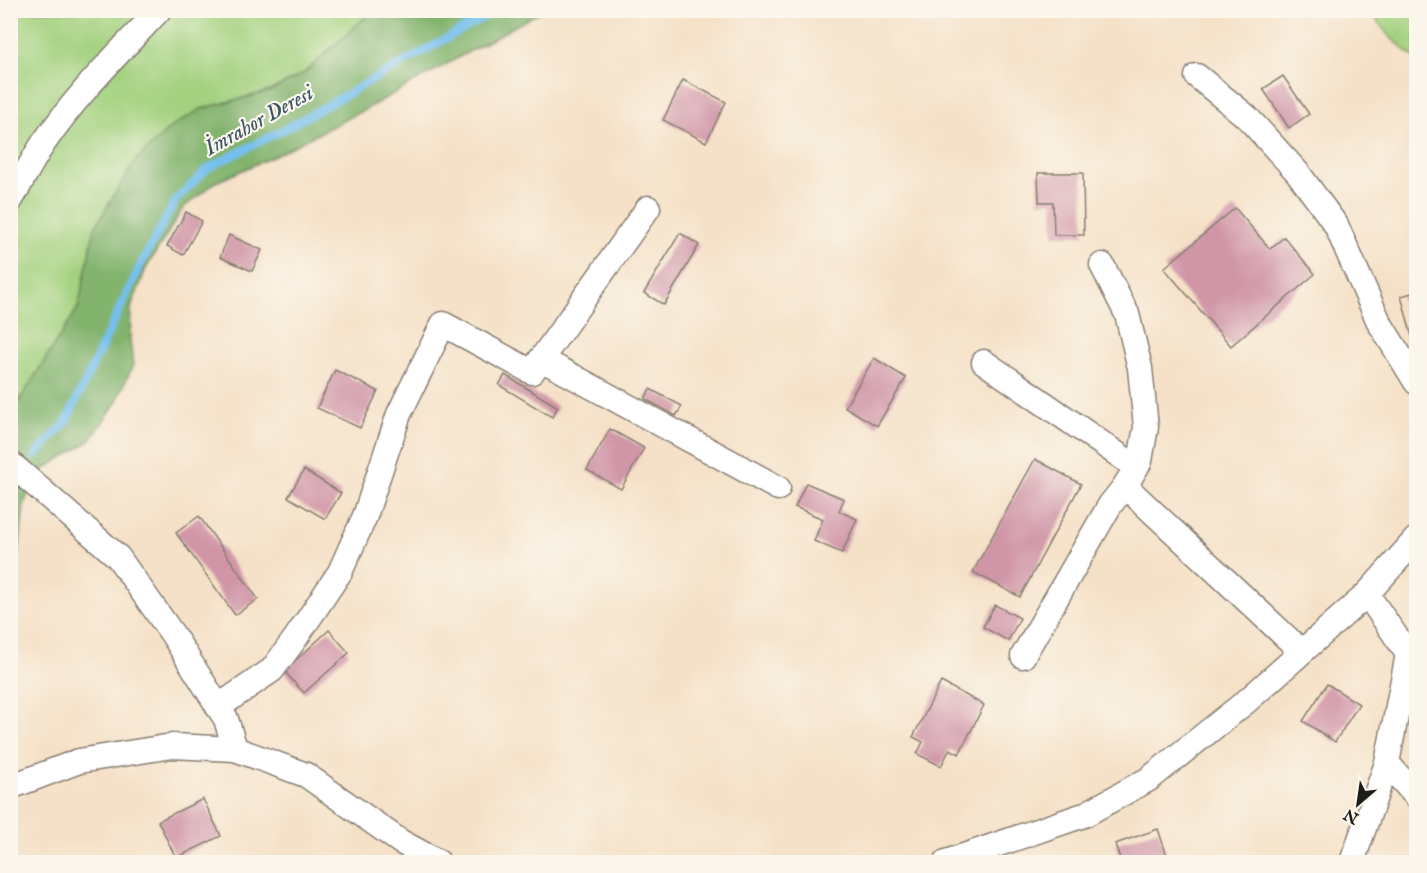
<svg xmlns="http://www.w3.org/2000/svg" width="1427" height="873" viewBox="0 0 1427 873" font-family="'IM FELL English',serif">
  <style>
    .green { fill: #a4d280; stroke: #60774e; stroke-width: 1.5 }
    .forest { fill: #83b46e; stroke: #506845; stroke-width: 1.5 }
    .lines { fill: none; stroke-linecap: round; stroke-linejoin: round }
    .stream { stroke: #74c0ee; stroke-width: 8 }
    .building { fill: #d095a7 }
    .minor-casing { stroke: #887e72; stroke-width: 27 }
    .minor { stroke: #fff; stroke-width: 24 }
    .labels { text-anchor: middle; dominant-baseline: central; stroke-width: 4.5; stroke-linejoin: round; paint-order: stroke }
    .water-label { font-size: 22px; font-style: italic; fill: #3b5566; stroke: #fbf7ec }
  </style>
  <rect width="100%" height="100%" fill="#fbf7ec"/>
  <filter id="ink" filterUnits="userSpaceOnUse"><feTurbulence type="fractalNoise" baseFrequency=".0167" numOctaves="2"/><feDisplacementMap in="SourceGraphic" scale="12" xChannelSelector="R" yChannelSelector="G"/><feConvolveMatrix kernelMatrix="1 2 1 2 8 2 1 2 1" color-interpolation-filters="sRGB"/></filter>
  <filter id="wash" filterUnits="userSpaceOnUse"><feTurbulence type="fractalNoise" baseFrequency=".008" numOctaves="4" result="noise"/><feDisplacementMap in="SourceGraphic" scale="24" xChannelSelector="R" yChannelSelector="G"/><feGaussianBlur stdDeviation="1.35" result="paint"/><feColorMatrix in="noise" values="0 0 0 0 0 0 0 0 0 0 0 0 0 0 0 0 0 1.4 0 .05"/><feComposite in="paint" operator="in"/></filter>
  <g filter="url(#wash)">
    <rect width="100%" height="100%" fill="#f5e1c7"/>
    <!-- green -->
    <g class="green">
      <polygon points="11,11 372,11 303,74 270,91 201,109 87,272 78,308 14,409 11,406"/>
      <polygon points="1370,11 1416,11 1416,59 1389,36"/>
    </g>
    <!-- forest -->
    <polygon class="forest" points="372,11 542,11 366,109 276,155 216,182 183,208 146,268 131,308 130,340 133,365 116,403 90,441 36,474 24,505 19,549 11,564 11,414 78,308 95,227 135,161 172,126 201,109 270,91 303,74"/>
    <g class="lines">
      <!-- stream -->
      <polyline class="stream" points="35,456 66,422 141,264 176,200 208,168 283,130 497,10"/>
    </g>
    <g id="blocks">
      <!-- building -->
      <g class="building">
        <polygon points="1283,76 1309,114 1289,128 1263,89"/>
        <polygon points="683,80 726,102 706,142 663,120"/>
        <polygon points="1038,173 1083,173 1084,235 1054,235 1053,202 1039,202"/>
        <polygon points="1235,208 1270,249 1284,237 1315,274 1231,346 1164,268"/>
        <polygon points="186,212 202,221 183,255 167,246"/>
        <polygon points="680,233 699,245 664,305 644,293"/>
        <polygon points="229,235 262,250 252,271 220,257"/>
        <polygon points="1416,292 1416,343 1414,344 1401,296"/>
        <polygon points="874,358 906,378 877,426 845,407"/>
        <polygon points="335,370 378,391 360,428 317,408"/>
        <polygon points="505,375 558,407 552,417 499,385"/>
        <polygon points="650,389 682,406 676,416 645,399"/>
        <polygon points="610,429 644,448 621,489 587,470"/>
        <polygon points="1035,459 1081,484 1020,597 973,572"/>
        <polygon points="304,470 341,493 325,519 288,497"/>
        <polygon points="806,483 844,499 839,511 857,519 842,553 814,541 823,519 795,507"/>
        <polygon points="199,516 258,599 235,615 176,533"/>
        <polygon points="995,605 1020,618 1008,641 983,627"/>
        <polygon points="329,630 349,653 304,693 284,671"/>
        <polygon points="941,682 984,705 959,754 950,749 941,766 917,754 923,742 913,737"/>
        <polygon points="1327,684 1359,704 1335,742 1303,721"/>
        <polygon points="203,799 221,836 176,858 158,821"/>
        <polygon points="1158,829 1169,862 1121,862 1115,844"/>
      </g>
    </g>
  </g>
  <g filter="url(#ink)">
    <use href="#blocks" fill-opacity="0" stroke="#887e72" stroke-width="1.5"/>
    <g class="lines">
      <defs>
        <g id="minor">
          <polyline points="1197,76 1247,117 1298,173 1336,225 1379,322 1416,382"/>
          <path d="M10 201C21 183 31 162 43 144 76 95 118 54 159 10"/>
          <polyline points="1102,265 1127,314 1140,368 1146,427 1140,461 1125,486"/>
          <polyline points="541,359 778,488"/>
          <polyline points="984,362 1136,467"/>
          <polyline points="10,463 118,557 173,635 226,719 235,749"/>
          <polyline points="1367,594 1408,654 1416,659"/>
          <polyline points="1023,656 1110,505 1125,486 1301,651"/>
          <polyline points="218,707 272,670 295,639 340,572 365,516 399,414 443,324 532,372 648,208"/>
          <polyline points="1387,763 1416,796"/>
          <polyline points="10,787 79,761 172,746 235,749 306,775 401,842 438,862"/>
          <polyline points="946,862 1084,815 1149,779 1248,700 1367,594 1416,539"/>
          <polyline points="1352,862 1387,763 1408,654"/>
        </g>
      </defs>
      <!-- minor casing -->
      <use href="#minor" class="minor-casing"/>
      <!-- minor -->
      <use href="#minor" class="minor"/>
    </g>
  </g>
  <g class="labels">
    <!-- water labels -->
    <g class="water-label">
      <text transform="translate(259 121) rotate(-29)">İmrahor Deresi</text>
    </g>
  </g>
  <!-- margin -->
  <rect width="1427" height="873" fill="none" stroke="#fbf7ec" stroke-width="36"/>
  <!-- north arrow -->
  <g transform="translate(1358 804) rotate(209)" stroke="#fbf7ec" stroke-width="4.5" paint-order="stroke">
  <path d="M0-4.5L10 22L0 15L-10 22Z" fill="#1c1c1c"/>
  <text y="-9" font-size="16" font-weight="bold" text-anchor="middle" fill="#1c1c1c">N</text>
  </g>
</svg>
